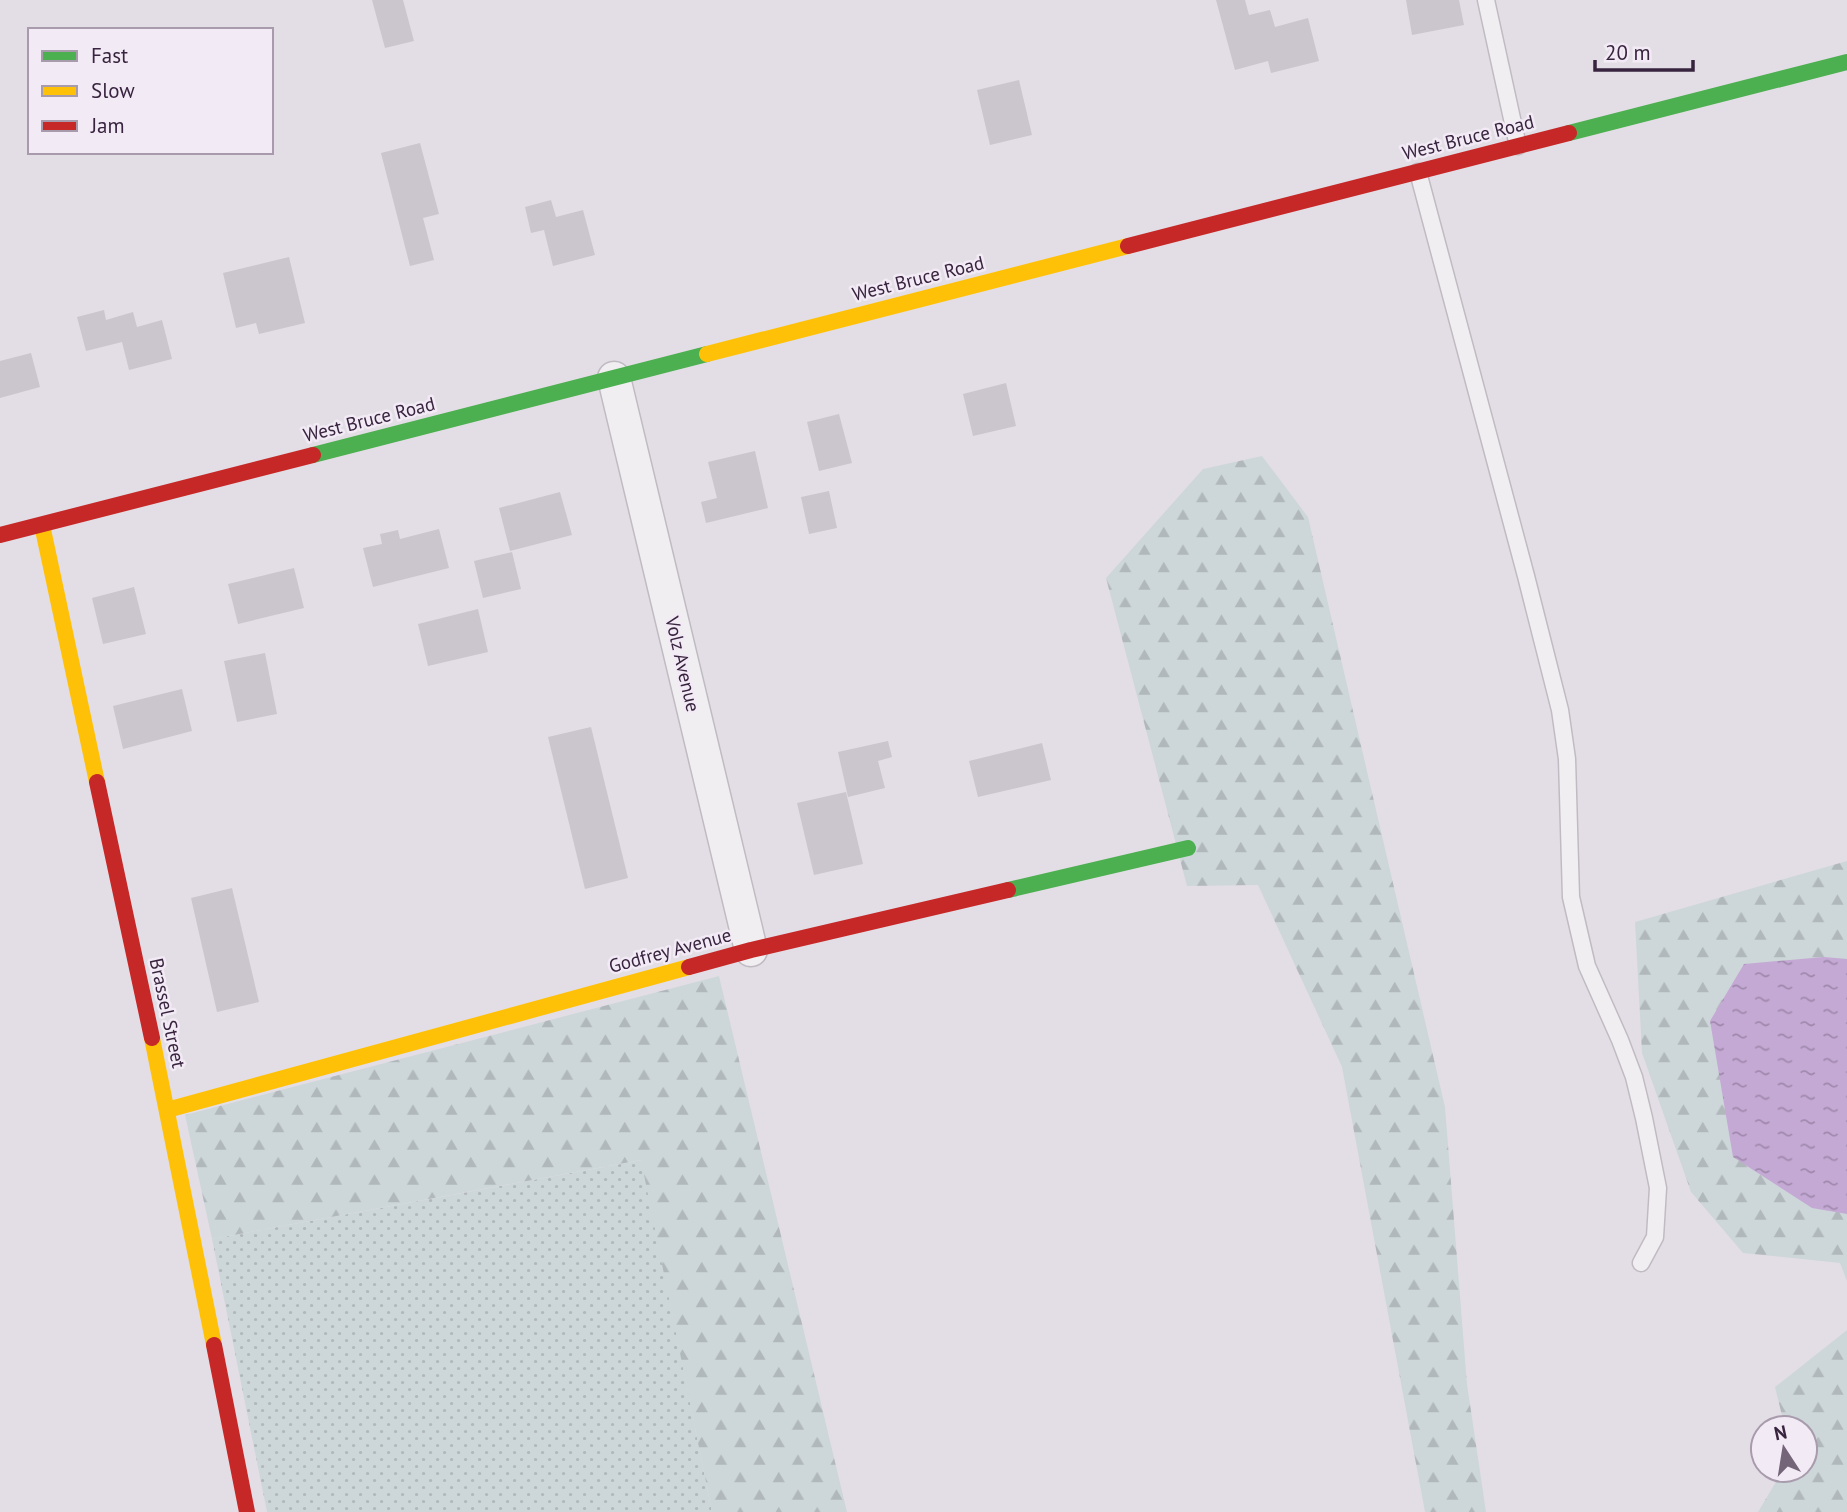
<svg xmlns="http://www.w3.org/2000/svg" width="1847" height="1512" viewBox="0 0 1847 1512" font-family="'PT Sans',sans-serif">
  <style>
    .grass { fill: url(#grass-dots) }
    .forest { fill: url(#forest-firs) }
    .water { fill: url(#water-ripples) }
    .building { fill: #cbc5cd }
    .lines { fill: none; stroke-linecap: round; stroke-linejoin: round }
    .lane-casing { stroke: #c0bbc2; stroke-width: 19 }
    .street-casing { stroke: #c0bbc2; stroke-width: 35 }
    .lane { stroke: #f1eef1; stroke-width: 16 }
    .street { stroke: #f1eef1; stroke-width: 32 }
    .fast { stroke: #4caf50; stroke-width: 16 }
    .slow { stroke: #ffc107; stroke-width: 16 }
    .jam { stroke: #c62828; stroke-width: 16 }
    .labels { text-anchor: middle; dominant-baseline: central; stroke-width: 5; stroke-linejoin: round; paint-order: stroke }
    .street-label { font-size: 19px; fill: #39243f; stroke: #f2ebf5 }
  </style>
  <defs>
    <pattern id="grass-dots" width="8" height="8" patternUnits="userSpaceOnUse" patternTransform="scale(1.75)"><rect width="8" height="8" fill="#cdd7d9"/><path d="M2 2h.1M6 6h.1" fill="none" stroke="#b1b8bb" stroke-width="1.8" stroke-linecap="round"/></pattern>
    <pattern id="forest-firs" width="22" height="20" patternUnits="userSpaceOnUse" patternTransform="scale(1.75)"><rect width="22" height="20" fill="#cdd7d9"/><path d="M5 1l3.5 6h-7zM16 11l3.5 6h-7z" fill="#b1b8bb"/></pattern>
    <pattern id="water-ripples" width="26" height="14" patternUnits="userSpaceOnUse" patternTransform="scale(1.75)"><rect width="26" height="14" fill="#c4a9d4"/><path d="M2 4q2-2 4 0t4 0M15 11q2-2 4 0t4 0" fill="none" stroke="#a089ad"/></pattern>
  </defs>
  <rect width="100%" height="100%" fill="#e3dee5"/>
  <!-- grass -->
  <polygon class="grass" points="642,1160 712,1512 267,1512 212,1239"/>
  <!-- forest -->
  <g class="forest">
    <polygon points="1262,456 1308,517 1445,1107 1467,1384 1486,1512 1425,1512 1342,1067 1258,885 1187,886 1106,578 1203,469"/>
    <polygon points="1847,861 1847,1281 1840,1263 1743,1253 1691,1192 1642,1053 1635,922"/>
    <polygon points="719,976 847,1512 712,1512 641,1160 212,1239 185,1115"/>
    <polygon points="1847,1330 1847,1512 1758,1512 1783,1470 1805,1470 1805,1428 1785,1428 1775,1387"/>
  </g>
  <!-- water -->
  <polygon class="water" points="1824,957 1847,959 1847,1214 1812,1208 1733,1157 1710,1021 1744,964"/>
  <!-- building -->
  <g class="building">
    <polygon points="372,0 403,0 414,41 385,48"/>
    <polygon points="1216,0 1245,0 1249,15 1270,10 1275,27 1308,18 1319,61 1271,73 1268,61 1235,70"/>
    <polygon points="1406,0 1459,0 1464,25 1412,35"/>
    <polygon points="1019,80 1032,135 990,145 977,90"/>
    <polygon points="420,143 439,214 423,218 434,260 410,266 381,153"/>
    <polygon points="551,200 556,217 583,210 595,255 553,266 544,230 531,233 525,207"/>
    <polygon points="289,257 305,323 259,334 256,323 236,328 223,273"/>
    <polygon points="104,310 106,320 133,312 137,327 162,320 172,359 129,370 122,342 86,351 77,317"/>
    <polygon points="31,353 40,387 0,398 0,361"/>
    <polygon points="1006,383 1016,426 973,436 963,394"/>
    <polygon points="839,414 852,463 819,471 807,422"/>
    <polygon points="755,451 768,508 706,523 701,502 717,498 708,462"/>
    <polygon points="829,491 837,528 809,534 801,497"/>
    <polygon points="560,492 572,535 510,551 499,508"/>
    <polygon points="439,529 449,568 373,587 363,548 382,544 380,534 398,530 400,539"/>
    <polygon points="512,552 521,589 483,598 474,561"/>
    <polygon points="294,568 304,608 238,624 228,584"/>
    <polygon points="134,587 146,634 103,644 92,598"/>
    <polygon points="478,609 488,652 428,666 418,624"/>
    <polygon points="265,653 277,714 237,722 224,661"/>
    <polygon points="182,689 192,731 123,749 113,706"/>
    <polygon points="591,727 628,878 585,889 548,737"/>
    <polygon points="888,741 892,757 878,761 885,788 848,797 838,752"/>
    <polygon points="1042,743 1051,780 978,797 969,761"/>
    <polygon points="846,792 863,864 814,875 797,803"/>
    <polygon points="232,888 259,1002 217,1012 191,898"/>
  </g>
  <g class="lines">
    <defs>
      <g id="lane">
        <polyline points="1486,0 1518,146"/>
        <polyline points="1418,172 1526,576 1560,710 1567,759 1571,897 1587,966 1620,1040 1634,1077 1644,1118 1658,1188 1655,1237 1641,1263"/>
      </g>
      <polyline id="street" points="614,378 751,950"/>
    </defs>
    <!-- lane casing -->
    <use href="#lane" class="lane-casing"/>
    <!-- street casing -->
    <use href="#street" class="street-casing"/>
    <!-- lane -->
    <use href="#lane" class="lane"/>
    <!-- street -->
    <use href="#street" class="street"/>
    <!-- fast -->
    <g class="fast">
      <polyline points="1569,133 1847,62"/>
      <polyline points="313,455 707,354"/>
      <polyline points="1008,890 1188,848"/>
    </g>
    <!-- slow -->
    <g class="slow">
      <polyline points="707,354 1128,246"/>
      <polyline points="42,525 97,782"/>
      <polyline points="152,1038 214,1345"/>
      <polyline points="167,1110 689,967"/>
    </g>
    <!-- jam -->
    <g class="jam">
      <polyline points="1128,246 1569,133"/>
      <polyline points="0,535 313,455"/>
      <polyline points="97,782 152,1038"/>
      <polyline points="689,967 751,950 1008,890"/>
      <polyline points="214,1345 247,1512"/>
    </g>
  </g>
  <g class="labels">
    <!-- street labels -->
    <g class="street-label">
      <text transform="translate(1468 137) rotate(-14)">West Bruce Road</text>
      <text transform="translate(918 278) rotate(-14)">West Bruce Road</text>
      <text transform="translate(369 419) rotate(-14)">West Bruce Road</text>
      <text transform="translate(683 664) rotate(77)">Volz Avenue</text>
      <text transform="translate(670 950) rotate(-15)">Godfrey Avenue</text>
      <text transform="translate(168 1013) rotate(78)">Brassel Street</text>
    </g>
  </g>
  <!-- legend -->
  <rect x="28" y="28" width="245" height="126" fill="#f2ebf5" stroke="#a89bac" stroke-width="2"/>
  <rect x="42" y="51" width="35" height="10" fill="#4caf50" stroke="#a89bac" stroke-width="2"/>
  <text x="91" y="63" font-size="21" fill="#39243f">Fast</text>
  <rect x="42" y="86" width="35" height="10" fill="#ffc107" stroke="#a89bac" stroke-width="2"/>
  <text x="91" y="98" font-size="21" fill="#39243f">Slow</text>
  <rect x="42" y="121" width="35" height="10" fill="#c62828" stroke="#a89bac" stroke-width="2"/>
  <text x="91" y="133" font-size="21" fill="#39243f">Jam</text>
  <!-- north arrow -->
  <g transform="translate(1784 1449) rotate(348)"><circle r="33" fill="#f2ebf5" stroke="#a89bac" stroke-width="2"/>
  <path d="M0-5L12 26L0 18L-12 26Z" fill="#746579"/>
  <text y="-10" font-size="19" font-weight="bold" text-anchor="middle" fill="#39243f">N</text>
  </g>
  <!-- scale -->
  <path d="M1595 60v10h98v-10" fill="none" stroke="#39243f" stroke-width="3.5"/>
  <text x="1605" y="60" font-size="21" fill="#39243f" stroke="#f2ebf5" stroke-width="5" paint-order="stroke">20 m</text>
</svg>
